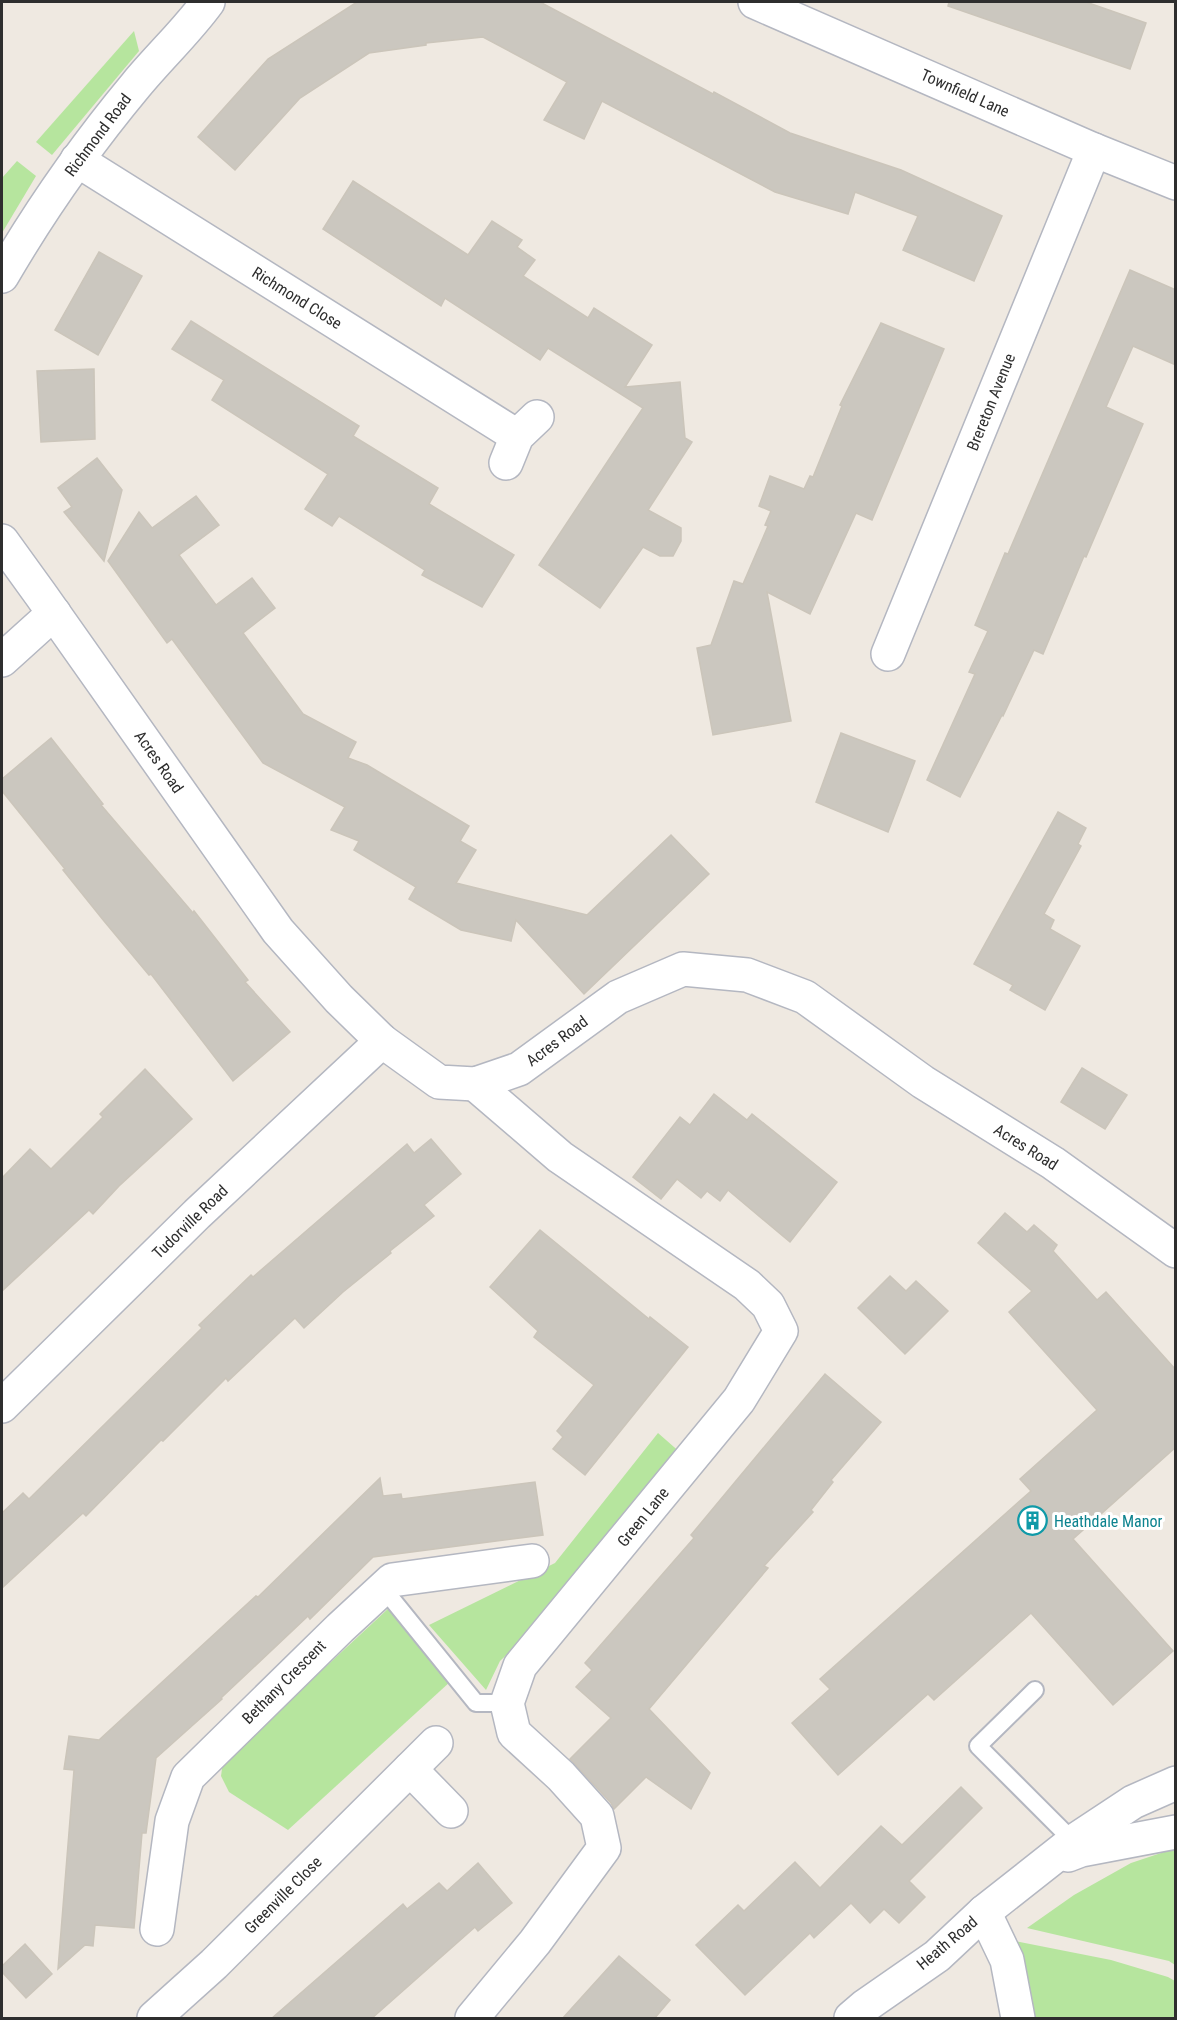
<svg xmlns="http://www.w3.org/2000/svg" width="1177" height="2020" viewBox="0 0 1177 2020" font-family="'Roboto Condensed',sans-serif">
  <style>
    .green { fill: #b6e59e }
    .building { fill: #cbc7bf; stroke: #cbc5ba; stroke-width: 1.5 }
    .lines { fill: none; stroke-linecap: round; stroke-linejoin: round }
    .service-casing { stroke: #b4b7c1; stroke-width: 20 }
    .minor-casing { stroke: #b4b7c1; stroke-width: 36 }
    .tertiary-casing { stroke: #b4b7c1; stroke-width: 36 }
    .service { stroke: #fff; stroke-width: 16 }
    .minor { stroke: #fff; stroke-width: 33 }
    .tertiary { stroke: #fff; stroke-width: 33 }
    .labels { text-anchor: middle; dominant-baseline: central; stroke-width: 6; stroke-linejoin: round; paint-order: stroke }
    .street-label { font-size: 16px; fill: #2e2e2e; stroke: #fff }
    .culture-label { font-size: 16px; fill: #0d838f; stroke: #fff; text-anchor: start }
  </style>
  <rect width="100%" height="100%" fill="#efe9e1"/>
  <!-- green -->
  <g class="green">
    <polygon points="134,31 139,51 52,155 36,142"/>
    <polygon points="17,161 36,176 2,233 2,178"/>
    <polygon points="658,1433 682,1454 577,1587 500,1661 486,1690 429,1625 555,1563"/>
    <polygon points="390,1607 451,1681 288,1830 229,1792 221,1776 223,1762"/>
    <polygon points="1170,1850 1175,1850 1175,1965 1169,1961 1027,1928 1074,1895 1131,1863"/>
    <polygon points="1015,1941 1111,1960 1168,1977 1175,1981 1175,2018 1035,2018"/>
  </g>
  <!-- building -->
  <g class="building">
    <polygon points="357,2 540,2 713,94 714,92 790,133 901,170 1002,216 974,281 903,250 918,216 855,192 848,214 775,192 602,101 584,139 544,120 567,82 483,37 426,43 426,45 369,53 300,98 235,170 198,137 268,59"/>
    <polygon points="949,2 1086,2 1146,23 1130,69 948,6"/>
    <polygon points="353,181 468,255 492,221 522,240 517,247 535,260 523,276 588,318 594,308 652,345 625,387 680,382 685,438 692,442 648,510 681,528 681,541 673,556 660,556 643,547 600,608 539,565 643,408 548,348 540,360 445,298 441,306 323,229"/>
    <polygon points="99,252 142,276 98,355 55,330"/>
    <polygon points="1130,270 1176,290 1176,365 1133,346 1106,407 1143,424 1086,557 1084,556 1043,654 1034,650 1003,716 1002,715 960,797 927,780 975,674 969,672 988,631 975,625 1005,553 1008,554"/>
    <polygon points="191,321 359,426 353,436 438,488 429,504 514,555 482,607 422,575 425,570 339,516 332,526 305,509 328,474 212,400 224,380 172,349"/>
    <polygon points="881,323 944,349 872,520 856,513 810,614 767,592 791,721 713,735 697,648 711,645 734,581 743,584 768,526 765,525 771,511 759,506 770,476 804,489 810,476 813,477 842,406 840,405"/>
    <polygon points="94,369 95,439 41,442 37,371"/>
    <polygon points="97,458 122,490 104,561 64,512 72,507 58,488"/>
    <polygon points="196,496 219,525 179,555 216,605 252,578 275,608 243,633 303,714 356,742 348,758 367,765 469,826 460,841 476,850 456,883 587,915 671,835 709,874 584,994 516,920 511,941 461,930 409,899 416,887 354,850 359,841 331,830 345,807 263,763 172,639 167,643 108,561 139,512 152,528"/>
    <polygon points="841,733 915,761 888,832 816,802"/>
    <polygon points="51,738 103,804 101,805 193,913 194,911 248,980 245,982 290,1032 233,1081 151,974 149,975 104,921 63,870 65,869 2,791 2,779"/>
    <polygon points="1058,812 1086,828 1078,844 1081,846 1044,914 1054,920 1050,929 1080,946 1045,1010 1010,990 1013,985 974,964"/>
    <polygon points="1082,1068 1127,1095 1105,1129 1061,1102"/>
    <polygon points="145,1069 192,1119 119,1186 93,1214 89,1210 2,1291 2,1178 30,1149 51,1169 103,1117 100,1114"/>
    <polygon points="714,1094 747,1120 752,1114 837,1182 790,1242 728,1190 720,1201 707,1191 701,1198 677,1179 661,1199 633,1177 680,1117 690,1125"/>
    <polygon points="431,1139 461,1174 424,1205 434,1216 390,1251 391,1253 343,1292 304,1328 295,1318 228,1381 226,1378 163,1441 161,1440 86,1516 83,1513 2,1588 2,1513 23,1493 29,1499 202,1328 199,1325 251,1275 253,1277 407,1144 414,1153"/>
    <polygon points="1005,1213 1027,1232 1034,1225 1057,1245 1053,1251 1097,1300 1106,1292 1176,1370 1176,1447 1073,1539 1173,1651 1113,1705 1031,1613 934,1700 928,1694 838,1775 792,1723 830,1689 820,1679 1031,1491 1020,1479 1097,1410 1009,1312 1032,1291 978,1243"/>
    <polygon points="540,1230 649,1319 650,1317 688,1347 585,1475 553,1449 563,1437 557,1431 594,1385 534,1337 538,1331 490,1287"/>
    <polygon points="890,1276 906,1291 916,1281 948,1311 905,1354 858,1308"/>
    <polygon points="825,1374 881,1422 831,1480 833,1482 811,1510 813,1512 764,1566 768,1568 649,1709 710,1773 691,1809 646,1777 614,1809 611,1803 570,1759 611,1718 576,1687 592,1670 585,1663 694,1538 691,1535"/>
    <polygon points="380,1478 383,1496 401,1494 402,1499 535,1482 543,1535 373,1557 310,1619 308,1616 221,1698 222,1699 156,1758 146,1833 142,1833 134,1928 95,1925 93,1946 85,1945 58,1969 74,1770 64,1769 69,1736 99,1740 256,1596 258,1597"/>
    <polygon points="961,1787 982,1808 909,1881 925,1897 899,1923 884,1909 870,1923 851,1903 814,1938 810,1933 745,1995 696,1945 738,1905 744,1911 795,1862 820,1888 881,1826 902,1845"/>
    <polygon points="478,1863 512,1903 478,1931 475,1927 371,2019 271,2019 403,1904 407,1909 439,1883 447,1891"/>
    <polygon points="25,1944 52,1974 26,1998 2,1972 2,1966"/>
    <polygon points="619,1956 670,2000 654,2019 562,2019"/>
  </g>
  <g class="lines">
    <defs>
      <g id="service">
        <polyline points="383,1588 476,1703 507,1703"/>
        <polyline points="1035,1690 978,1746 1077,1845"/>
      </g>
      <g id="minor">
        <polyline points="755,2 1094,150 1176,183"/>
        <polyline points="77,160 517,436"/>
        <path d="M2 276C41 209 86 145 136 85 159 57 187 31 208 2"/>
        <polyline points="506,463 517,436 537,417"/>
        <polyline points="2,541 41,595 278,931 339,999 382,1041 439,1082 475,1084 519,1069 618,997 683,969 747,975 805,997 923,1082 1053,1163 1176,1251"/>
        <polyline points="888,654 1094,150"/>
        <polyline points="2,660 54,613"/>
        <polyline points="2,1406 197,1214 382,1041"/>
        <polyline points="410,1769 451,1811"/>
        <polyline points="984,1912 1007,1960 1018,2018"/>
        <polyline points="157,1929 172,1821 188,1777 340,1628 392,1580 532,1561"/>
        <polyline points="154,2018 214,1964 436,1743"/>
        <polyline points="472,2018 535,1942 604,1848 597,1816 561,1776 514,1733 507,1703 520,1666 739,1400 781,1331 768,1305 747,1285 560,1157 475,1084"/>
      </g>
      <g id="tertiary">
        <polyline points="1068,1855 1081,1850 1176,1832"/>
        <polyline points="851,2018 865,2006 937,1956 984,1912 1074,1841 1133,1802 1176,1783"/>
      </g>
    </defs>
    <!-- service casing -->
    <use href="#service" class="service-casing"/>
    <!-- minor casing -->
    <use href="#minor" class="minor-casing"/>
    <!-- tertiary casing -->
    <use href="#tertiary" class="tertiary-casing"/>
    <!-- service -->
    <use href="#service" class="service"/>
    <!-- minor -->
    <use href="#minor" class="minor"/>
    <!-- tertiary -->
    <use href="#tertiary" class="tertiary"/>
  </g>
  <!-- icons -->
  <defs>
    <symbol id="building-ring" viewBox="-11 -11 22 22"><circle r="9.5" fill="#fff" stroke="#0f9aa8" stroke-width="1.5"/><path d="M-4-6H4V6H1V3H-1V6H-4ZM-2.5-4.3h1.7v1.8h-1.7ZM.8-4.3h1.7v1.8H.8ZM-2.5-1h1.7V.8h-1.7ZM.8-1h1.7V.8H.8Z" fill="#0f9aa8"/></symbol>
  </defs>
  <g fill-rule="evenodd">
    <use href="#building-ring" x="1016" y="1504" width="33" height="33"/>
  </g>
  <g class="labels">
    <!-- street labels -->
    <g class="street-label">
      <text transform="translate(965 93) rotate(24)">Townfield Lane</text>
      <text transform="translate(98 135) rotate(-53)">Richmond Road</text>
      <text transform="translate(297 298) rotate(32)">Richmond Close</text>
      <text transform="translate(991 402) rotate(-68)">Brereton Avenue</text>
      <text transform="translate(159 762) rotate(55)">Acres Road</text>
      <text transform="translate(557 1041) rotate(-37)">Acres Road</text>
      <text transform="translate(1026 1147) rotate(32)">Acres Road</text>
      <text transform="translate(190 1222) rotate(-44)">Tudorville Road</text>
      <text transform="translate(643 1517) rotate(-51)">Green Lane</text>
      <text transform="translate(284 1682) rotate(-45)">Bethany Crescent</text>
      <text transform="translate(283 1895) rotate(-45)">Greenville Close</text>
      <text transform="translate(947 1943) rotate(-40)">Heath Road</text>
    </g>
    <!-- culture labels -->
    <g class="culture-label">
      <text x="1054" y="1521">Heathdale Manor</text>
    </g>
  </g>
  <!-- border -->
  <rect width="1177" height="2020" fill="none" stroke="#2e2e2e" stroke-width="6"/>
</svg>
